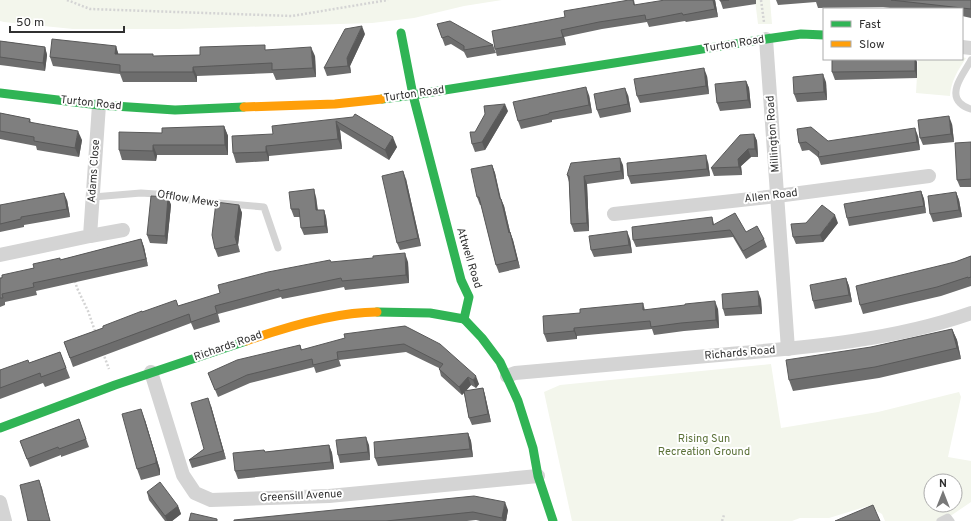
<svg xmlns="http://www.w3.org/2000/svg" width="971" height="521" viewBox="0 0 971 521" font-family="Overpass,sans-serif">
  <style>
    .green { fill: #f3f6ec; fill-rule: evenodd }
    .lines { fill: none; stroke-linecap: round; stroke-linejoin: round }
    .path { stroke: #d4d4d4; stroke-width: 2.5; stroke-dasharray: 2 2; stroke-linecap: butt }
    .lane { stroke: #d4d4d4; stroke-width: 7 }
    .street { stroke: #d4d4d4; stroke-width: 14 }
    .fast { stroke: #30b455; stroke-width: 9 }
    .slow { stroke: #ff9f0a; stroke-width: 9 }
    .wall { fill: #6d6d6d }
    .shaded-wall { fill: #595959 }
    .building { fill: #7f7f7f; stroke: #595959 }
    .labels { text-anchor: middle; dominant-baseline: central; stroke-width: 4; stroke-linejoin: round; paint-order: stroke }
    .street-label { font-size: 11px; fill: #303030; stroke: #fff }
    .park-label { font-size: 11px; fill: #5b7138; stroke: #fff }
  </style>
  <rect width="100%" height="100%" fill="#fff"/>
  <!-- green -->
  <g class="green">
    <polygon points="0,0 502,0 464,6 414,18 372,23 178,29 73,29 4,22 0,21"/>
    <polygon points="755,0 770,0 772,24 758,24"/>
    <path d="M962 57 966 58C958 70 951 81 950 96L916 93 918 59H962Z"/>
    <path d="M771 364 781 428 878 412 959 392 961 397 948 457 971 461V502L943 521H885L882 514 868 506 829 518H800L792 521H572L544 392 560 385ZM931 481H955V505H931Z"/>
  </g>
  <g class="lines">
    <!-- path -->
    <g class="path">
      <polyline points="67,0 90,9 292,16 388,0"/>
      <polyline points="761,0 764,22"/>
      <polyline points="75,281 77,288 88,311 96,334"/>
      <polyline points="103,353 109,369"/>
      <polyline points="722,521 724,515"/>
    </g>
    <!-- lane -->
    <g class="lane">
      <path d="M971 60C965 72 948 91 960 103 963 106 967 108 971 109"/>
      <polyline points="93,197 141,193 156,194 196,201 264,207 278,248"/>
      <polyline points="940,521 948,517 951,521"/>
    </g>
    <!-- street -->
    <g class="street">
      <polyline points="766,39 788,349"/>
      <polyline points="962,47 971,48"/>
      <polyline points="614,214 777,196 929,176"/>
      <polyline points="90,236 123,230"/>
      <polyline points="0,255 90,236 99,105"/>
      <polyline points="151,372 183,475 195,493 211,500 329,496 538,476"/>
      <path d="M507 376 515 373C587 367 658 360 730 354 811 347 894 340 971 313"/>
      <polyline points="0,502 5,521"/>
    </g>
    <!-- fast -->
    <g class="fast">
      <polyline points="401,33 413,95 461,280 469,297 464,319"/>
      <polyline points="0,93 99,105 175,110 244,107"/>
      <polyline points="382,99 413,95 766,39 801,34 824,35"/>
      <polyline points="377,312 430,313 464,319"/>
      <polyline points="464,319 482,338 500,362 518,401 533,448 538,476 553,521"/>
      <polyline points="0,428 115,385 246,341"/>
    </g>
    <!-- slow -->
    <g class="slow">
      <polyline points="244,107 335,104 382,99"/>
      <path d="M246 341C286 327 335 312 377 312"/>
    </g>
  </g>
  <!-- wall -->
  <g class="wall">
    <polygon points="634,0 635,5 715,0 718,17 686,22 685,21 649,27 647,22 602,29 564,37 566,45 497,56 495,49 565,17"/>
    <polygon points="720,0 756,0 756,4 723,9"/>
    <polygon points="776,0 971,0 971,18 962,16 962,9 897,9 883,7 818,8 816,2 778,5"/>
    <polygon points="437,24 493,45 496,53 467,58 464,52 451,44 445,46"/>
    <polygon points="365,34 350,66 351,73 327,76 324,68"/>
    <polygon points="0,41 45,47 47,55 45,71 8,66 0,65"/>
    <polygon points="116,46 118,54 153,54 153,56 200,55 266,50 315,56 316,77 276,80 273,73 197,76 197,82 123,82 120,74 53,66 50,57"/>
    <polygon points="917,62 917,78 835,80 832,72"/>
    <polygon points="707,76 709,94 640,103 637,96"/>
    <polygon points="746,81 749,88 751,108 720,111 717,103"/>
    <polygon points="826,82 827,100 797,102 794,94"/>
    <polygon points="589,95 592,113 552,120 552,122 521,129 518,121"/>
    <polygon points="628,95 631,112 600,118 597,110"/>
    <polygon points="508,111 485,150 475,152 472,144 475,132"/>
    <polygon points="0,113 30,119 31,123 82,140 79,157 37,150 36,146 0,139"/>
    <polygon points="353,117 397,147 389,160 340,130 342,149 269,156 269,161 236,163 233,153 273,134"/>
    <polygon points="952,124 954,142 923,145 920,138"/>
    <polygon points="224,126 228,136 228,155 157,155 156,161 122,160 119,150 162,133"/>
    <polygon points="797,129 828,141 918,136 920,150 821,165 818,157 809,150 802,151 799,143"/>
    <polygon points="754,134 757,141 758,157 751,157 741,166 742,175 714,176 711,168"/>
    <polygon points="971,142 971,187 960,187 957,180"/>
    <polygon points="708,162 710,176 631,184 628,176"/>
    <polygon points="492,165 495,173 501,199 504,206 510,232 513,240 520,268 499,273 496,265 481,205 480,205 477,197"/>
    <polygon points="623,165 624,179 587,184 589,231 574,232 571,224 569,182 567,175"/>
    <polygon points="406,179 421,246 400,250 397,243"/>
    <polygon points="921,191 924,199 926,213 849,226 847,218"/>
    <polygon points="956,192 959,200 962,217 933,222 930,214"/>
    <polygon points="168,197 171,205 167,244 150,243 147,235"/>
    <polygon points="316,197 318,210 324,210 326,217 328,233 304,235 301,228 300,217 294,217 291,209"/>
    <polygon points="67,200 70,217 24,225 24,227 0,232 0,205"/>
    <polygon points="239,205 242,213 238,245 240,252 218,257 215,249"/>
    <polygon points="712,217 714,224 746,232 764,239 767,247 746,259 733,237 636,247 633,240"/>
    <polygon points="838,223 823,242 796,244 793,237"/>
    <polygon points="141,239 144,247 148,266 36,291 37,295 5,302 5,305 0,307 0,278 60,260"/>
    <polygon points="630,239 632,253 594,257 591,250"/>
    <polygon points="971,256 971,286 941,296 863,314 860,305 955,262"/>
    <polygon points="331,262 408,262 409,283 345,290 344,287 282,299 281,297 218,314 220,322 194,330 191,323 73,367 64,342 103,328 142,312 178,306"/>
    <polygon points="846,278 849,286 852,302 815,309 813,301"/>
    <polygon points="761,299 762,314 725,316 723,309"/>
    <polygon points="643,303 645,310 718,309 719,328 684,331 654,335 652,329 577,336 577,339 547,342 544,334 580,313"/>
    <polygon points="405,326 479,384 476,388 471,385 466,391 483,388 485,395 491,422 472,425 469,418 464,393 462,395 441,376 439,368 406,352 339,360 341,366 316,373 314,367 250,383 218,397 208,373 300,345 302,350"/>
    <polygon points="952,329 957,340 961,359 879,378 793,391 789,380 871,347"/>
    <polygon points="60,352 70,378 45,387 43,383 0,399 0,370 29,363"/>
    <polygon points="211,406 226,459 192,468 189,460 204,449"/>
    <polygon points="79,419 89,447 61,457 61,455 30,467 20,441"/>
    <polygon points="145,420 160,470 160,475 141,480 137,469"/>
    <polygon points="468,433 471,441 473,457 378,466 375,458"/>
    <polygon points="329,445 332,453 334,469 238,479 235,471 264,450 265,452"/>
    <polygon points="369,445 370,460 340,463 338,455"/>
    <polygon points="147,492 178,506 181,514 172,521 165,521 149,500"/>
    <polygon points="508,510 506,521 480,521 476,520 467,521 234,521"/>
  </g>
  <!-- shaded-wall -->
  <g class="shaded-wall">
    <polygon points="713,0 715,0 718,17 715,9"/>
    <polygon points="362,26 365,34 350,66 351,73 348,66 347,58"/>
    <polygon points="561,30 564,37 566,45 563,37"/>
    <polygon points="116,46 119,56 115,54"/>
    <polygon points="45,47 47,55 45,71 43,63"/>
    <polygon points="311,47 315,56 316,77 313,68"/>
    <polygon points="915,59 916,59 917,62 917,78 915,71"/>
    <polygon points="193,67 197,76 197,82 193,72"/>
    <polygon points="704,68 707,76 709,94 706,86"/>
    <polygon points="823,74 826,82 827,100 824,92"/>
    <polygon points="746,81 749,88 751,108 748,100"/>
    <polygon points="586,87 589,95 592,113 589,105"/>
    <polygon points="625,88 628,95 631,112 628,104"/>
    <polygon points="505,104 508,111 485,150 482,142"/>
    <polygon points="949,116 952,124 954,142 951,134"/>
    <polygon points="336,121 340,130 342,149 338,139"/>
    <polygon points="224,126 228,136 228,155 225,145"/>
    <polygon points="915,128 918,136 920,150 917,142"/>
    <polygon points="78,131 82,140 79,157 75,148"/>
    <polygon points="754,134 757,141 758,157 755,149"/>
    <polygon points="393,137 397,147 389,160 385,150"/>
    <polygon points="153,145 157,155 156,161 153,151"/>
    <polygon points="266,146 269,156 269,161 266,152"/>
    <polygon points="748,149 751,157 741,166 742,175 739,167 738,159"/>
    <polygon points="706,155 708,162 710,176 707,169"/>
    <polygon points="620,158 623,165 624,179 621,171"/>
    <polygon points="492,165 495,173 502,207 500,199"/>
    <polygon points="403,171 406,179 421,246 418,238"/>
    <polygon points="584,176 587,184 589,231 587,223"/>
    <polygon points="314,189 316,197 318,218 316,210"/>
    <polygon points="921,191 924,199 926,213 924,206"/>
    <polygon points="956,192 959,200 962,217 959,210"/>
    <polygon points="64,193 67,200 70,217 67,209"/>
    <polygon points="168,197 171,205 167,244 165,236"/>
    <polygon points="501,199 504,206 512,240 509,233"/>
    <polygon points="239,205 242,213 238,245 240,252 235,237"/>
    <polygon points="324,210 326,217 328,233 325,226"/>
    <polygon points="835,215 838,223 823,242 820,235"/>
    <polygon points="627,231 630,239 632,253 629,245"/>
    <polygon points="510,232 513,240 520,268 517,260"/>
    <polygon points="141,239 144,247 148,266 146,259"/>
    <polygon points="405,253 408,262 409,283 406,275"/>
    <polygon points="846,278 849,286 852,302 849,295"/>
    <polygon points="758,291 761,299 762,314 759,306"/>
    <polygon points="715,301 718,309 719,328 716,320"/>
    <polygon points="574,328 577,336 577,339 574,331"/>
    <polygon points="952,329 957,340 961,359 957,348"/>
    <polygon points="476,376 479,384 476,388 473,380"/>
    <polygon points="468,377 471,385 462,395 459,387"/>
    <polygon points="483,388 485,395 491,422 488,414"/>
    <polygon points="208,398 211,406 226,459 223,451"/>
    <polygon points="141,409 145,420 160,470 160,475 156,463"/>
    <polygon points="468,433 471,441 473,457 470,449"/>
    <polygon points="366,437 369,445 370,460 368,452"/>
    <polygon points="329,445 332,453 334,469 331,462"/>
    <polygon points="39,480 42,488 50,521"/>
    <polygon points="505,502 508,510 506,521 503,521 502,518"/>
    <polygon points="178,506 181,514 172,521 167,521 165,516"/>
  </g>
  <!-- building -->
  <g class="building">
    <polygon points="629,0 633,0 634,5 665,0 713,0 715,9 683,15 682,13 646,20 645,15 599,22 561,30 563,37 495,49 492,31 565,17 564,11"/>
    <polygon points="720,0 729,0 720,1"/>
    <polygon points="891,0 971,0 971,9"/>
    <polygon points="450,21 493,45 464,50 464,46 448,36 442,38 437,24"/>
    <polygon points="362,26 347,58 348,66 324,68 345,29"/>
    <polygon points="52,39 116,46 115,54 153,54 153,56 200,55 200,47 265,45 265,50 311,47 313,68 272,70 272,63 193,67 193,72 120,72 120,65 50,57"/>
    <polygon points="0,41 45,47 43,63 0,57"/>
    <polygon points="832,59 915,59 915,71 832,72"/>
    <polygon points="704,68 706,86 637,96 634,79"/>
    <polygon points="823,74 824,92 794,94 793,77"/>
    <polygon points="746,81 748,100 717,103 715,84"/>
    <polygon points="586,87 589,105 549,113 549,114 518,121 513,102"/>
    <polygon points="625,88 628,104 597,110 594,94"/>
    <polygon points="505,104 482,142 472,144 470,132 475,132 485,114 484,106"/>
    <polygon points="0,113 30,119 29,122 78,131 75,148 34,141 34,137 0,131"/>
    <polygon points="355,114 393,137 385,150 336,121 338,139 266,146 266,152 233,153 232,136 273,134 272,126 353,117"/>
    <polygon points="949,116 951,134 920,138 918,120"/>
    <polygon points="224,126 225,145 153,145 153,151 119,150 119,132 162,133 162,128"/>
    <polygon points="811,127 828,141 915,128 917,142 818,157 819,152 806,142 799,143 797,129"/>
    <polygon points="754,134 755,149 748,149 738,159 739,167 711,168 740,135"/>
    <polygon points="971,142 971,179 957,180 955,143"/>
    <polygon points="706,155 707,169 628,176 627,163"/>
    <polygon points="620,158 621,171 584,176 587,223 571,224 569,176 567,175 571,163"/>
    <polygon points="492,165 500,199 501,199 509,233 510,232 517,260 496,265 479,197 477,197 471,169"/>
    <polygon points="403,171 418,238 397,243 382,176"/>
    <polygon points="314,189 316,210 324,210 325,226 301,228 299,209 291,209 289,192"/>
    <polygon points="921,191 924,206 847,218 844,204"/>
    <polygon points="956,192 959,210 930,214 928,196"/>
    <polygon points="64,193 67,209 21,217 21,219 0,224 0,205"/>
    <polygon points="151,196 168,197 165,236 147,235"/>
    <polygon points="216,202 239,205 235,237 237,244 215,249 212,235"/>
    <polygon points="822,205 835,215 820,235 793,237 791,224 806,223"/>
    <polygon points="735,213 746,232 757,226 764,239 743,251 730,230 633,240 632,227 712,217 713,225"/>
    <polygon points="627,231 629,245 591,250 589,236"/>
    <polygon points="141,239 146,259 33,283 34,287 2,294 3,298 0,298 0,278 2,278 2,275 34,268 33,264 60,258 60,260"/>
    <polygon points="405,253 406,275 342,281 341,278 279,291 279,289 215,306 217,313 191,322 189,314 70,358 64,342 103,328 103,326 142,311 142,312 176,300 178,306 220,293 218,285 268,272 330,260 331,262 373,258 373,256"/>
    <polygon points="971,256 971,277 968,278 968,277 937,287 860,305 856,286 955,262"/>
    <polygon points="846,278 849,295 813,301 810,285"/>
    <polygon points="758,291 759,306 723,309 722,294"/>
    <polygon points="715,301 716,320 681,323 651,327 650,321 574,328 574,331 544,334 543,316 580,313 580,309 643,303 643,310 685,305 685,304"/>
    <polygon points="405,326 440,344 476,376 473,380 468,377 459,387 439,369 443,364 404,344 337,352 338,359 313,365 312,359 247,375 215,390 208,373 237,360 300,345 301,350 345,338 344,334"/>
    <polygon points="952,329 957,348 875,367 789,380 786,360 871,347"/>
    <polygon points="60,352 66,368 41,377 40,373 0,388 0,370 28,360 29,363"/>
    <polygon points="483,388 488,414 469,418 464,391"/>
    <polygon points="208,398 223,451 189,460 204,449 191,403"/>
    <polygon points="141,409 156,458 156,463 137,469 122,414"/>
    <polygon points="79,419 86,439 59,449 58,447 27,459 20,441"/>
    <polygon points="468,433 470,449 375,458 374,442"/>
    <polygon points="366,437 368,452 338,455 336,440"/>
    <polygon points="329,445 331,462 235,471 233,453 264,450 265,452"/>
    <polygon points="39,480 50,521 28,521 20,485"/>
    <polygon points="160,482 178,506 165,516 147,492"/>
    <polygon points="474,496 505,502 502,518 473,512 386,521 234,521 234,520"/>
    <polygon points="873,505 880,521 835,521"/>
    <polygon points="191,513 217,519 217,521 189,521"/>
  </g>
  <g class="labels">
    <!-- street labels -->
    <g class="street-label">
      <text transform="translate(734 44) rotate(-9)">Turton Road</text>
      <text transform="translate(414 94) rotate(-8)">Turton Road</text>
      <text transform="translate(91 103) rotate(6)">Turton Road</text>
      <text transform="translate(773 134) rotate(-94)">Millington Road</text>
      <text transform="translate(94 171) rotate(-86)">Adams Close</text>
      <text transform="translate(771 196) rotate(-7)">Allen Road</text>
      <text transform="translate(188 199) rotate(9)">Offlow Mews</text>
      <text transform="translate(469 258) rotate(73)">Attwell Road</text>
      <text transform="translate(228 346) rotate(-19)">Richards Road</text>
      <text transform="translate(740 353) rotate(-5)">Richards Road</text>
      <text transform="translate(301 496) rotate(-3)">Greensill Avenue</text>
    </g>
    <!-- park labels -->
    <g class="park-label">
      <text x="704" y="439">Rising Sun<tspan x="704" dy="13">Recreation Ground</tspan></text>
    </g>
  </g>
  <!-- legend -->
  <rect x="823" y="8" width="140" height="52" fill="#ffffff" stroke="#acacac"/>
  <rect x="831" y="21" width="20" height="6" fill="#30b455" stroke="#acacac"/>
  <text x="859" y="28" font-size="12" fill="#303030">Fast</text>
  <rect x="831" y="41" width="20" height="6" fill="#ff9f0a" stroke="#acacac"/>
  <text x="859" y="48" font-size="12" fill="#303030">Slow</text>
  <!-- north arrow -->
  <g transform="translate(943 493)"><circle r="19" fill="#ffffff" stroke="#acacac"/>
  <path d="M0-3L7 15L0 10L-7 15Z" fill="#787878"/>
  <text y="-6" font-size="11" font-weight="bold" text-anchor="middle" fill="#303030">N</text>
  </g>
  <!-- scale -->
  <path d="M10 26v6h114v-6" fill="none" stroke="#303030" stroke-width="2"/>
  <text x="16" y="26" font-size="12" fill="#303030" stroke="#ffffff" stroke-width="3" paint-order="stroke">50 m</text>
</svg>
